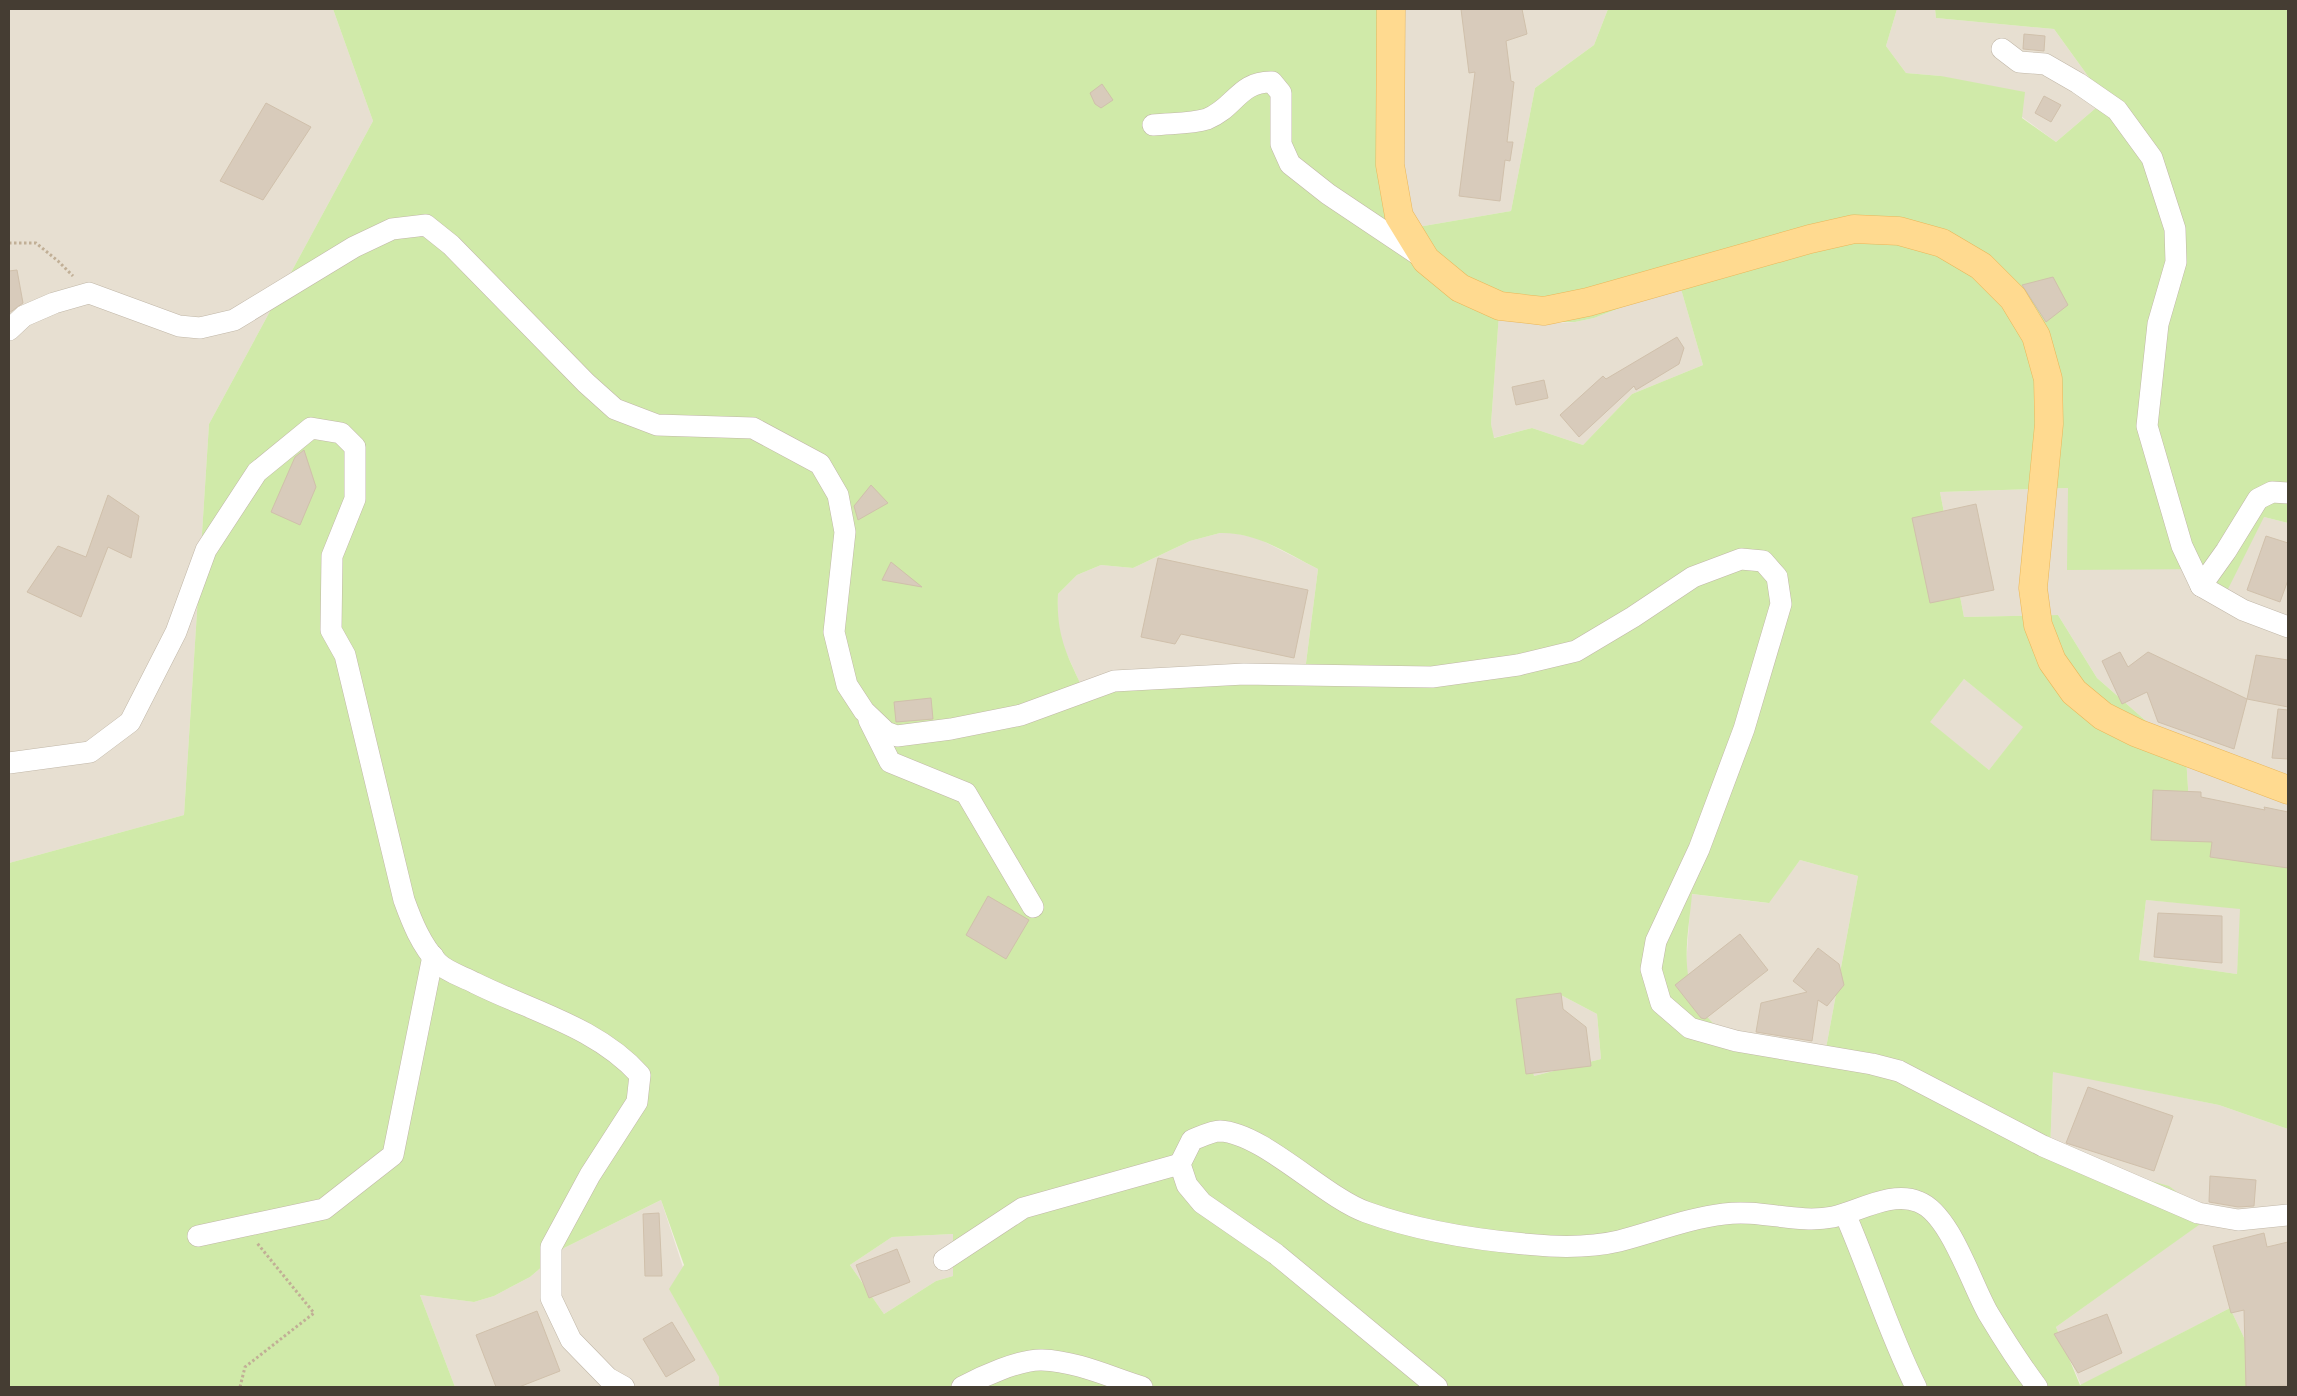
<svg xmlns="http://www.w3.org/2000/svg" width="2297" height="1396" viewBox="0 0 2297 1396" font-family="Mulish,sans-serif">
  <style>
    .residential { fill: #e7dfd1 }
    .green { fill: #d0eaa9; fill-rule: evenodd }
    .building { fill: #d8cbbb; stroke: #d0c0ab }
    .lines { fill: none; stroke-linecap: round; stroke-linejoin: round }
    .minor-casing { stroke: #c1b7a8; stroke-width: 22 }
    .major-casing { stroke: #eab75a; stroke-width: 29 }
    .path { stroke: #c1af96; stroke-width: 3; stroke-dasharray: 2.5 2.5; stroke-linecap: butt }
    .minor { stroke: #fff; stroke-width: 21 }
    .major { stroke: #ffda90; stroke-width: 28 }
  </style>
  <rect width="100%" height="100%" fill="#f3ede3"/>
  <!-- residential -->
  <g class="residential">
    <polygon points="9,9 333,9 373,121 209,424 184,815 9,863"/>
    <polygon points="1396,9 1608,9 1594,45 1535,88 1511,211 1412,228 1402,184"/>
    <polygon points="1897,9 1935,9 1936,18 2054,29 2093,83 2097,107 2056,142 2022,117 1941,76 1906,73 1886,46"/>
    <polygon points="1681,289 1703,365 1632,394 1583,445 1532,428 1493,438 1491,424 1499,313 1555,323 1575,322 1594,318 1630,304"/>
    <polygon points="2068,488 2264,517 2288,523 2288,861 2191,836 2186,756 2097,678 2058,615 1964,617 1940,492"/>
    <polygon points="1220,533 1233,533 1257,538 1318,569 1305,671 1084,692 1061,641 1057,619 1058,594 1077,575 1101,565 1133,568 1190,541"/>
    <polygon points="1964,679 2024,727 1989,770 1929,722"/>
    <polygon points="1800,860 1858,876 1824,1059 1714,1024 1705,1016 1687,981 1686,967 1691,894 1768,903"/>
    <polygon points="2146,900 2241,908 2237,974 2139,960"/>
    <polygon points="1559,994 1597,1014 1601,1059 1534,1076 1518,1004"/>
    <polygon points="2053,1071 2219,1105 2288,1129 2288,1387 2258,1387 2257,1365 2230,1308 2081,1385 2056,1327 2209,1217 2050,1153"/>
    <polygon points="661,1200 719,1377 719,1387 455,1387 420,1295 474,1302 494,1296 530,1277 564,1248"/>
    <polygon points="953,1234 953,1276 936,1281 884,1314 850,1265 892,1237"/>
  </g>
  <!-- green -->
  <path class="green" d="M333 9H1396L1399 138 1412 228 1511 211 1535 88 1594 45 1608 9H1897L1886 46 1906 73 1941 76 2025 92 2022 118 2056 142 2097 107 2093 83 2054 29 1936 18 1935 9H2288V523L2264 517 2219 607 2208 569 2067 570 2068 488 1940 492 1964 617 2058 615 2097 678 2186 756 2191 836 2288 861V1129L2219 1105 2053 1072 2050 1153 2169 1186 2210 1217 2056 1327 2080 1385 2230 1308 2257 1365 2258 1387H719V1377L669 1289 684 1265 661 1200 564 1248 530 1277 494 1296 474 1302 420 1295 455 1387H9V863L184 815 209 424 373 121ZM1681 289 1703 365 1632 394 1583 445 1532 428 1494 438 1491 424 1499 314 1536 322H1575L1594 318 1630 304ZM1220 533C1257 532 1286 553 1318 569L1305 671 1084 691C1067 655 1056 636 1058 594L1077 575 1101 565 1133 568 1190 541ZM1964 679 2023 727 1989 770 1930 722ZM1800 860 1858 876 1824 1059 1714 1024C1675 988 1688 941 1692 894L1769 903ZM2146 900 2240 909 2237 974 2139 960ZM1559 994 1597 1014 1601 1059 1534 1076 1518 1004ZM953 1234V1276L936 1281 884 1314 850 1265 892 1237Z"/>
  <!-- building -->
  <g class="building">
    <polygon points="1461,9 1522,9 1527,34 1506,41 1511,81 1514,82 1507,142 1513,142 1510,161 1505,160 1500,201 1459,196 1475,72 1469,73"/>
    <polygon points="2024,34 2045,36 2044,51 2023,49"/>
    <polygon points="1102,84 1113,100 1101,108 1095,104 1090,93"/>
    <polygon points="2044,96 2061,105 2051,122 2035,113"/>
    <polygon points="266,103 311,127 263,200 220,181"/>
    <polygon points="17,270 23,303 9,313 9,271"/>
    <polygon points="2053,277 2068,305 2046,322 2022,285"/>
    <polygon points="1677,337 1684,348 1679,364 1636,390 1634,386 1579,437 1560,415 1603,376 1606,379"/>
    <polygon points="1544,380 1548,398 1516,405 1512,387"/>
    <polygon points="304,450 316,487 300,525 271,512 295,457"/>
    <polygon points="871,485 888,503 858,520 854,506"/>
    <polygon points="108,495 139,516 131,558 108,547 81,617 27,592 58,546 86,557"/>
    <polygon points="1976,504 1994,590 1930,603 1912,518"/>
    <polygon points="2266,536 2288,543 2288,580 2280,602 2247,590"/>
    <polygon points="1158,558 1308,590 1294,658 1181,634 1175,644 1141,637"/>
    <polygon points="891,562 922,587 882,580"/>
    <polygon points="2120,652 2128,667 2148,652 2247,699 2234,749 2158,722 2147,692 2122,704 2102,661"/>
    <polygon points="2256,655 2288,660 2288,707 2247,699"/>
    <polygon points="931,698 933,719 896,722 894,702"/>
    <polygon points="2278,709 2288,710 2288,759 2272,758"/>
    <polygon points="2153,790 2201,792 2201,797 2265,810 2264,807 2288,812 2288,868 2210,857 2212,842 2151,840"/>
    <polygon points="988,896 1029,920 1006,959 966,935"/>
    <polygon points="2158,913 2222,916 2222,963 2154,957"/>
    <polygon points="1740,934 1768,970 1705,1019 1701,1018 1675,985"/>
    <polygon points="1818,948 1839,964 1844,985 1827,1006 1818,1000 1812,1041 1756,1032 1761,1003 1807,992 1793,981"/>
    <polygon points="1561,993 1563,1009 1586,1027 1591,1066 1526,1074 1516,999"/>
    <polygon points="2088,1087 2173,1116 2154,1171 2066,1143"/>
    <polygon points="2210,1176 2256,1180 2254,1206 2238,1207 2209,1202"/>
    <polygon points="659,1213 662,1276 645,1276 643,1214"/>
    <polygon points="2264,1233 2267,1247 2288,1242 2288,1386 2246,1387 2244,1310 2231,1313 2213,1246"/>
    <polygon points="897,1249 910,1282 869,1298 856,1265"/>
    <polygon points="537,1311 560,1371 519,1387 496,1387 476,1335"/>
    <polygon points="2107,1314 2122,1353 2078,1373 2054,1334"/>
    <polygon points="672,1322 695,1360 666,1377 643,1339"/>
  </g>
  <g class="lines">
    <defs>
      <g id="minor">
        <polyline points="2002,49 2019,62 2045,64 2078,83 2117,110 2152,158 2175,229 2176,262 2158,324 2147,426 2182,546 2201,586"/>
        <path d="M1153 125C1170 123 1191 124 1207 119 1235 108 1239 81 1272 82L1281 93V144L1290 164 1328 194 1422 257"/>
        <polyline points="9,330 24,316 54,303 89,293 179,326 200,328 234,320 354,247 392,229 426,225 451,245 586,383 615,409 657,425 753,428 820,464 838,495 845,532 834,632 847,685 864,711 886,732 897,736 951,729 1021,715 1114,681 1244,674 1432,677 1518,665 1576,651 1633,617 1693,577 1741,559 1763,561 1777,577 1781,604 1744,729 1699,849 1656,941 1651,969 1661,1003 1690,1028 1736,1041 1872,1064 1899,1071 2043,1146 2198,1213 2238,1220 2288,1215"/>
        <polyline points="2288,493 2272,492 2258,499 2226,551 2201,586 2243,610 2288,627"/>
        <polyline points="869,720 890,762 966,793 1033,907"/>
        <path d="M9 763 90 752 130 722 176 632 206 550 257 472 311 428 341 433 355 447V499L332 556 331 630 345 655 404 900C412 922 421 945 438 963 447 972 464 977 475 983 531 1011 597 1027 640 1075L637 1102 590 1175 551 1247V1298L571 1340 608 1378 624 1387"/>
        <path d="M1845 1214C1870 1271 1888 1331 1916 1387"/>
        <polyline points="198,1236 324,1209 393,1155 433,956"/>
        <polyline points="944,1260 1023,1208 1180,1164"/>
        <path d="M962 1387C981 1377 1020 1359 1042 1360 1076 1361 1110 1377 1142 1387"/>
        <path d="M1437 1387 1276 1254 1202 1203 1187 1185 1180 1164 1192 1140C1200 1137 1212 1131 1220 1131 1263 1133 1324 1197 1366 1212 1424 1233 1489 1242 1550 1246 1572 1247 1598 1246 1619 1241 1654 1232 1689 1218 1724 1214 1761 1209 1797 1224 1833 1217 1858 1212 1892 1190 1919 1202 1950 1214 1971 1283 1988 1313 2003 1338 2019 1363 2037 1387"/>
      </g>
      <polyline id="major" points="1391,9 1390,165 1399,216 1426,260 1460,288 1500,306 1544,311 1588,302 1810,239 1854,229 1899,231 1942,243 1981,266 2013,298 2036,336 2048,379 2049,424 2033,588 2038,625 2052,661 2074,692 2103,716 2137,733 2288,790"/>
    </defs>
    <!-- minor casing -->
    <use href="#minor" class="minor-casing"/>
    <!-- major casing -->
    <use href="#major" class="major-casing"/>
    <!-- path -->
    <g class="path">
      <polyline points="9,243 36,243 58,261 73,276"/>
      <polyline points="240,1387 245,1367 314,1313 257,1243"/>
    </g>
    <!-- minor -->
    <use href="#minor" class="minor"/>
    <!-- major -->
    <use href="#major" class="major"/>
  </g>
  <!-- border -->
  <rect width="2297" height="1396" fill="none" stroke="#453d33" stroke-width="20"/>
</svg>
